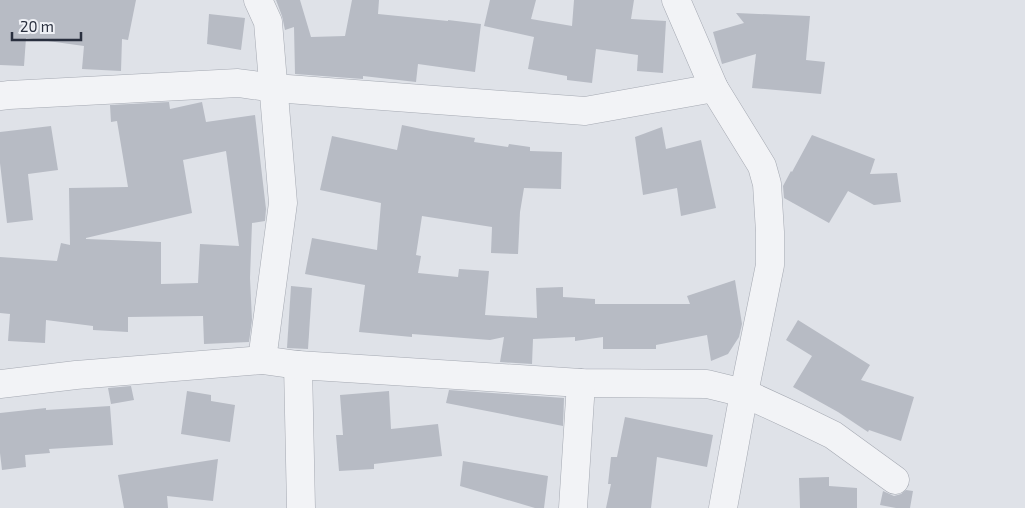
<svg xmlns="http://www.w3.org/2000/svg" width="1025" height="508" viewBox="0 0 1025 508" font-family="'Exo 2',sans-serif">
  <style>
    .building { fill: #b7bbc4; fill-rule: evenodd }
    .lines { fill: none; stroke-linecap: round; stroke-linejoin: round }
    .minor-casing { stroke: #a5a9b2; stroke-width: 29 }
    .minor { stroke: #f2f3f6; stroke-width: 28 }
  </style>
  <rect width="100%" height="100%" fill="#dfe2e8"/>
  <!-- building -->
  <g class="building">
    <polygon points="0,0 136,0 128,40 122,39 121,71 82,69 84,46 26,38 24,66 0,65"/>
    <polygon points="276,0 300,0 311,37 345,36 352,0 379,0 378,14 448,21 448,20 481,24 475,72 418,64 416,82 363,76 363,79 295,74 294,27 285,30 282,16"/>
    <polygon points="490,0 536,0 531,19 572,26 574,0 634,0 631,19 666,21 663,73 637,71 638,55 596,49 592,83 567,80 567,76 528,69 534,37 484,26"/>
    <polygon points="736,13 810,16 806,60 825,62 821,94 752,88 756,54 722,64 713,32 744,23"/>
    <polygon points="209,14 245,18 241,50 207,44"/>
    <path d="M169 102 170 109 202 102 206 122 255 115 266 209 265 221 252 223 250 278 252 320 249 342 204 344 203 316 128 317V332L93 330V326L46 320 45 343 8 341 10 314 0 313V257L57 261 61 243 70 245 69 188 128 187 117 121 111 122 110 105ZM226 151 239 246 200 244 198 283 161 284V242L86 239V238L192 213 183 160Z"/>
    <polygon points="402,125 431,131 475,138 474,142 508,147 509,144 530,147 530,151 562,152 561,189 524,188 520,212 518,254 491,253 492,227 422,216 416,255 421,256 418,273 458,277 459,269 489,271 485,315 537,318 536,288 563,287 563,297 595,299 595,304 690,304 687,296 735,280 742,324 739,337 728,354 711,361 707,335 656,345 656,349 603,349 603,337 575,341 575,337 533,339 532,364 500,362 504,337 490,340 412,334 412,337 359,332 365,285 305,274 312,238 377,250 381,203 320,190 332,136 397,150"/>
    <polygon points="51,126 58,170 28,174 33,220 7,223 0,163 0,132"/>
    <polygon points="662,127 666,149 701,140 716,208 681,216 677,188 643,195 635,137"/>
    <polygon points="812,135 875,159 870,174 897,173 901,202 874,205 848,191 829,223 784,198 783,186 791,171 792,172"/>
    <polygon points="291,286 312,288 308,349 287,348"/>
    <polygon points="798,320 870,365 861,380 914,397 901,441 869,430 868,432 838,412 793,387 812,356 786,340"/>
    <polygon points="131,386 134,400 111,404 108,388"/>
    <polygon points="449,390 564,398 563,426 446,403"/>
    <polygon points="187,391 211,395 211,401 235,405 230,442 181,434"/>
    <polygon points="389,391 391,429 438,424 442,456 374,464 374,469 339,471 336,435 343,435 340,395"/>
    <polygon points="110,406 113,445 49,449 50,453 25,455 26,467 2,470 0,453 0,413 46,408 46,410"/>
    <polygon points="625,417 713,435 707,467 657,457 651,508 606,508 611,484 608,484 611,457 617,457"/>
    <polygon points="218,459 213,501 167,496 168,508 124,508 118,475"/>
    <polygon points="463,461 548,476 544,508 535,508 460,486"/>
    <polygon points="829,477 829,486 857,488 857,508 800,508 799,478"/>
    <polygon points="906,490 913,491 910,508 896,508 880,505 883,491 894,496 901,494"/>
  </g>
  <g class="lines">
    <defs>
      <g id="minor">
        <polyline points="258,0 268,22 283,203 262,360"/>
        <polyline points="676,0 714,88 762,166 767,184 770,232 770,265 744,393 723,508"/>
        <polyline points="0,96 9,95 238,83 274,88 585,111 714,88"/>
        <polyline points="298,365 301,508"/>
        <polyline points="0,384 76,375 262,360 298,365 581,383 707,384 744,393 796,417 833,435 895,480"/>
        <polyline points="573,508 581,383"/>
      </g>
    </defs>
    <!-- minor casing -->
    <use href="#minor" class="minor-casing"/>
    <!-- minor -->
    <use href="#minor" class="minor"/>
  </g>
  <!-- scale -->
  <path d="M12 32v8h69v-8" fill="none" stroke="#292f3e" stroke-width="2.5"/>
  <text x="20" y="32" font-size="15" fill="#292f3e" stroke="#eff1f6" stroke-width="4" paint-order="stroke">20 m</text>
</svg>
